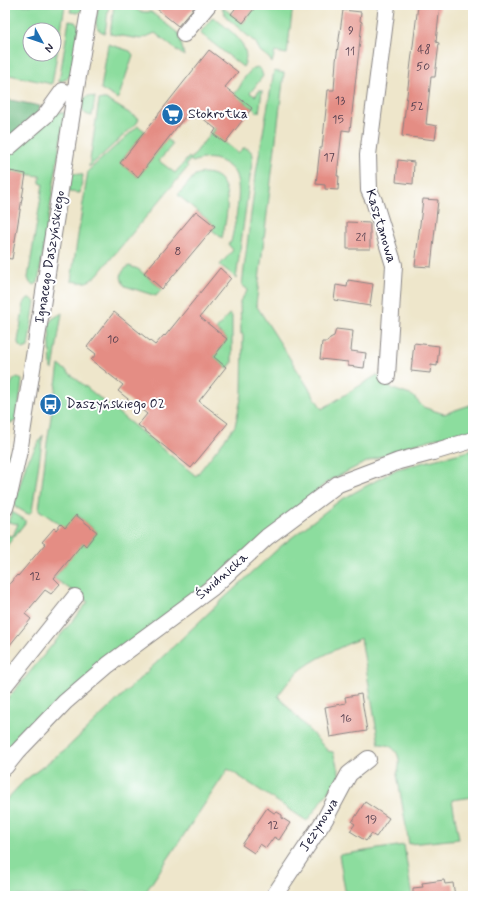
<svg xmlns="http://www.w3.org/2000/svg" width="478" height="901" viewBox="0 0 478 901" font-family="Mynerve,sans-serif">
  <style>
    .green { fill: #8cdd9e; stroke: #57806c; fill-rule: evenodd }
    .forest { fill: #71bc85; stroke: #4a6f60 }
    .building { fill: #e48d84 }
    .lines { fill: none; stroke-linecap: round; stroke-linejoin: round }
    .minor-casing { stroke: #888483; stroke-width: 18 }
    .minor { stroke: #fff; stroke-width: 16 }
    .labels { text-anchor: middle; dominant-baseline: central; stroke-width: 4; stroke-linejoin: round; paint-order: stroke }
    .number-label { font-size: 12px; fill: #523d4d }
    .poi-label { font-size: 14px; fill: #22223b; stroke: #fff; text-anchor: start }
    .street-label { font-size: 14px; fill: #22223b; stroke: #fff }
  </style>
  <rect width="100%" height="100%" fill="#fff"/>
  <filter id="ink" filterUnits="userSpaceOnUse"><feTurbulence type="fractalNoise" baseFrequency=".025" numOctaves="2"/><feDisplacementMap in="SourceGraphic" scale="8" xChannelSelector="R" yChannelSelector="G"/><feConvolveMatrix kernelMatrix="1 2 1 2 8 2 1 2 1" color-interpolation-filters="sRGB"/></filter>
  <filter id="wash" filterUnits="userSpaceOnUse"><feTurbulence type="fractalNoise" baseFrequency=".012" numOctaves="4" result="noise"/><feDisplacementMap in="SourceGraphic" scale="16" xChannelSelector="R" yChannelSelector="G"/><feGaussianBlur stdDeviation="0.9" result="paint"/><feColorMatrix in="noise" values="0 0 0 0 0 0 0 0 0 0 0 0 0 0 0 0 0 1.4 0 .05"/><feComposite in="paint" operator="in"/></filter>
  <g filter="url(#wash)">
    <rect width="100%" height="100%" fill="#eee6cb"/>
    <!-- green -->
    <g class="green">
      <path d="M5 5H65L52 84 5 74ZM30 30H54V54H30Z"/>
      <polygon points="72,5 83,5 82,10 78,13 70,12"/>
      <path d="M99 5H109L105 33C91 29 97 15 99 5Z"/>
      <polygon points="114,5 131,5 140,12 151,12 179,34 184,56 155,33 141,39 110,34"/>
      <polygon points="257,5 293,5 287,54 275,52 272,63 269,58 260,51 256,43 227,18 224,13 222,7 243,23"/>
      <path d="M213 17C227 28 255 46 243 67L200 33Z"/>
      <polygon points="69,21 75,22 79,27 72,73 67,79 59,82"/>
      <polygon points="108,44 130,51 133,55 118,99 101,89"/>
      <path d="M257 67 261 70 263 76 250 93 255 96 259 91H262L259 113 240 99 213 133 238 153 243 148C249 148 250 150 253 155L236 279 233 275 220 265 233 250 228 244 231 242C235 224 243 189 235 173 231 167 224 162 217 160 209 157 200 159 193 162L190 160 186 165 188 167 97 275C87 284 84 283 71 281L88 171 138 126 145 131 120 163 138 177 167 139 173 144 159 161 175 173 189 157 191 159 217 124 222 110 239 88 245 77 252 69Z"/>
      <path d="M274 71 284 73 256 305 322 409 377 375 393 389 413 396 423 407 444 414 473 404V431C437 436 402 447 369 461 355 467 341 475 327 482L5 759V702L88 602 54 578 68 561 75 547 78 549 83 543 86 546 97 532 77 515 65 528 39 510 47 443 59 365 196 476 235 426 242 394 243 334H241L240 301 248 290 242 285 257 167Z"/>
      <path d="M88 96 95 97 92 116C81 114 82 109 83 99Z"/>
      <polygon points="102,99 106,99 139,119 137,123 89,167 99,100"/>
      <polygon points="58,112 65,113 38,283 34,285 30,283 28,278 43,184 40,183 40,176 5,171 5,158"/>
      <polygon points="71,173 83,175 80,193 69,192"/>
      <path d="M202 173C237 172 227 217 222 238L212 230 215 226 178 195 195 175Z"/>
      <path d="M129 266 138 269 162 289 156 296 125 286C119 278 120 271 129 266Z"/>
      <polygon points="28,298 31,298 35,302 28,347 23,349 19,346 18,342 24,303"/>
      <polygon points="62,313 53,369 51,369 49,325 52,319"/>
      <polygon points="229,314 232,316 232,363 228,368 214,357 227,339 216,330"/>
      <polygon points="18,377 22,380 17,420 11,423 7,421 6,418 11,384 14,379"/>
      <polygon points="43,435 32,511 29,514 26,513 14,506 26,464"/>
      <path d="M473 450V797L452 800 459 839 409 844 397 774C403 759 397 744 379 744L361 638C341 647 312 659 296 674 289 680 283 689 278 696L328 751 333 752 340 776 307 821 228 769 143 896H5V801L24 781 67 748 220 602 281 546 339 501 397 469Z"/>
      <polygon points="5,452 9,453 11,456 5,487"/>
      <polygon points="12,512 25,520 25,523 5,548 5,535 13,536 18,524 8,522"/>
      <polygon points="404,845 412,896 346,896 339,855"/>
    </g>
    <!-- forest -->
    <path class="forest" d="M5 99 40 106 38 114C29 122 18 137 5 136Z"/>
    <g id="blocks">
      <!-- building -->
      <g class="building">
        <polygon points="152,5 196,5 178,26"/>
        <polygon points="238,5 257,5 243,23 231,14"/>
        <polygon points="418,5 440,5 436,42 439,43 435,77 431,77 426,124 437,126 435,140 402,136"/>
        <polygon points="343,10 361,12 360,21 362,22 350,131 342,130 337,176 339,176 338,190 325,189 325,185 316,184 320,148 322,148 328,90 334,90 336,61"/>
        <polygon points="209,50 238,72 225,87 252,108 225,143 213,134 216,129 191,109 138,177 120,163"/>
        <polygon points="398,160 414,162 413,184 396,182"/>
        <polygon points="10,171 26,174 12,259 5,258 5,205"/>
        <polygon points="423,199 438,200 431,267 415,266"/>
        <polygon points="196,211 215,226 162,289 144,273"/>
        <polygon points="347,222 370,223 370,249 347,249"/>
        <polygon points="220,268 231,278 200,317 227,339 214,357 226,367 199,401 228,423 191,468 138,425 147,414 118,391 123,385 91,360 96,354 87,347 114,312 155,345 164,335 165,336"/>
        <polygon points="348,280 373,284 370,306 334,300 336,285 347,287"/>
        <polygon points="336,329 353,331 351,351 366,353 364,368 348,366 348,362 320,359 322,342 327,342 330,338 334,336"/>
        <polygon points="414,343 439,346 437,366 431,365 430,373 411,371"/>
        <polygon points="76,515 97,532 86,546 83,543 54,578 60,584 51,594 45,590 25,614 31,619 5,651 5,589 17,575 18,576 45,544 42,542 54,528 56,530 61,524 65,528"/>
        <polygon points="361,694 367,731 330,737 325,707 346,703 345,697"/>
        <polygon points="365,802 389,818 376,837 371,834 366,841 350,831 355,824 352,822"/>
        <polygon points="267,808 274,813 277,812 282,815 282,818 290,823 279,840 274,837 266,848 260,844 254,853 242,845"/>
        <polygon points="444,880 445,884 453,883 455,896 413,896 413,888 423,887 422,883"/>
      </g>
    </g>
  </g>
  <g filter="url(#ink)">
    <use href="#blocks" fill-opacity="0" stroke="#888483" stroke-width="1"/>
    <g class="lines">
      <defs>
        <g id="minor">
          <polyline points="387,5 368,155 369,190 374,201 394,265 387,376"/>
          <polyline points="184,34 208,5"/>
          <polyline points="5,149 9,147 45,116 63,91"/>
          <polyline points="5,508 10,491 20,446 75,94 90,5"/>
          <polyline points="5,685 75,597"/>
          <polyline points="5,767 17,752 65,702 108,665 213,587 267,537 338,484 399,461 433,452 473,440"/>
          <polyline points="274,896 325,819 349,774 368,759"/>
        </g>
      </defs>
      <!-- minor casing -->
      <use href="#minor" class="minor-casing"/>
      <!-- minor -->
      <use href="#minor" class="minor"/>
    </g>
  </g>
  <!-- icons -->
  <defs>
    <symbol id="supermarket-disc" viewBox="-11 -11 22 22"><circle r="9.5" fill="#1f6fb2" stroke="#fff"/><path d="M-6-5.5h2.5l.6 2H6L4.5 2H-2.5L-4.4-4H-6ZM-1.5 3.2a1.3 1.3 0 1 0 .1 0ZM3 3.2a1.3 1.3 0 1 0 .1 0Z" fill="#fff"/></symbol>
    <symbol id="bus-disc" viewBox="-11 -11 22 22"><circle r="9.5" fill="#1f6fb2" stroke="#fff"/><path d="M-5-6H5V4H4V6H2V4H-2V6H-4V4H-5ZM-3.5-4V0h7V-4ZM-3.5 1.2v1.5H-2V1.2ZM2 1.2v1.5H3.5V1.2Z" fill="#fff"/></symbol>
  </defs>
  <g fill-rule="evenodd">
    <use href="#supermarket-disc" x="160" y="102" width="25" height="25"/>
    <use href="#bus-disc" x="38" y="392" width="25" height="25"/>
  </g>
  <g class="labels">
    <!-- number labels -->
    <g class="number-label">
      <text x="351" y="31">9</text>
      <text x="424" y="50">48</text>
      <text x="350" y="52">11</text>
      <text x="423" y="67">50</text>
      <text x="340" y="101">13</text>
      <text x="417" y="107">52</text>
      <text x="338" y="120">15</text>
      <text x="329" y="158">17</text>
      <text x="361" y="238">21</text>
      <text x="178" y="252">8</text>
      <text x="113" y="340">10</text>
      <text x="35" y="577">12</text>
      <text x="346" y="719">16</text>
      <text x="371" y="820">19</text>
      <text x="273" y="826">12</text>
    </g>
    <!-- poi labels -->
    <g class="poi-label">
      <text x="188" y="114">Stokrotka</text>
      <text x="66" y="404">Daszyńskiego 02</text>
    </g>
    <!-- street labels -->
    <g class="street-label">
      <text transform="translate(381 226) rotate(73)">Kasztanowa</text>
      <text transform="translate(50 257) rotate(-81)">Ignacego Daszyńskiego</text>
      <text transform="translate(222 576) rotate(-41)">Świdnicka</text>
      <text transform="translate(319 825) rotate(-58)">Jeżynowa</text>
    </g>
  </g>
  <!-- margin -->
  <rect width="478" height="901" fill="none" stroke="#fff" stroke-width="20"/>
  <!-- north arrow -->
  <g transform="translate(42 42) rotate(130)"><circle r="19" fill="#ffffff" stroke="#a7a7b1"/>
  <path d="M0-3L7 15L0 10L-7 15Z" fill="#1f6fb2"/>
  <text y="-6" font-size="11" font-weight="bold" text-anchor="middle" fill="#22223b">N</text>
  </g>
</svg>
